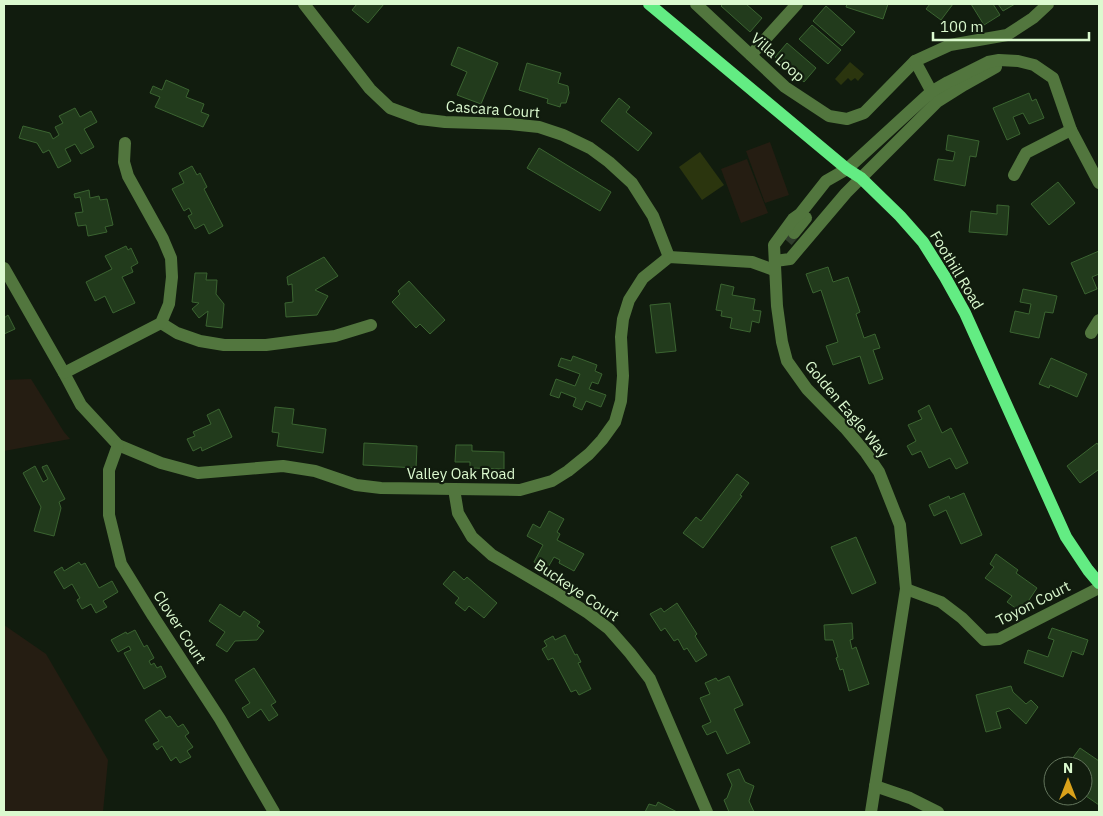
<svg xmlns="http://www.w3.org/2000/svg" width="1103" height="816" viewBox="0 0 1103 816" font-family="'IBM Plex Sans',sans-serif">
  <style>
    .green { fill: #251d12 }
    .water { fill: #2b350e }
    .building { fill: #223b1c; stroke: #3b6431 }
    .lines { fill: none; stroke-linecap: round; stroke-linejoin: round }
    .minor-tunnel { stroke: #2f3d2b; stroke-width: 12; stroke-dasharray: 12 6; stroke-linecap: butt }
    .minor { stroke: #52763e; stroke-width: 12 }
    .major { stroke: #63ec83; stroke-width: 12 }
    .labels { text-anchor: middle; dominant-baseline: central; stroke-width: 4.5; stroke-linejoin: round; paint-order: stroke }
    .street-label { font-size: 15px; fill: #dbf9cf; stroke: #111c0e }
  </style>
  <rect width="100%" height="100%" fill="#111c0e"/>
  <!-- green -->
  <g class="green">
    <polygon points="770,142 789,195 765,203 746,151"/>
    <polygon points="747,159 768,213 741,223 721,169"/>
    <polygon points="31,379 64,432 70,439 4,451 4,380"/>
    <polygon points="4,625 46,654 108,760 103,812 4,812"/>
  </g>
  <!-- water -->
  <g class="water">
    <polygon points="850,62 864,74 858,81 855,78 851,81 848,78 841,85 835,79"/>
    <polygon points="700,152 724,185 702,200 679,167"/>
  </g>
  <!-- building -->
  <g class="building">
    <polygon points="357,4 384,4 368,23 352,10"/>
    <polygon points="723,4 746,4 762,18 750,32 721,6"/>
    <polygon points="847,4 888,4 883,19 846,7"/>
    <polygon points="930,4 953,4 941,20 926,9"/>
    <polygon points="971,4 993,4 1000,15 984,25"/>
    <polygon points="998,4 1015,4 1003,11"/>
    <polygon points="826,6 855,32 842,46 813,21"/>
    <polygon points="812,25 841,50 828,64 799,39"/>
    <polygon points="787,43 816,68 804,82 775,57"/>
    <polygon points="458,47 498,63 481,104 457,95 467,72 451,65"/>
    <polygon points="527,63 561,73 558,83 568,86 569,93 566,103 561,103 560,107 547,103 548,99 519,90"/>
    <polygon points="166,80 189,90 186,97 204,104 201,112 209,115 203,127 155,107 160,97 150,93 153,86 162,90"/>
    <polygon points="1029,93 1032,101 1036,99 1044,118 1029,124 1023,113 1013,117 1020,134 1007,140 993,108"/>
    <polygon points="619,98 630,107 626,112 652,133 638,151 601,121"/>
    <polygon points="75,108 80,117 91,111 97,122 84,129 94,147 81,154 75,144 65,149 71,161 58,168 49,150 43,153 37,143 19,138 23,126 50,133 53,139 59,135 55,127 63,123 59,116"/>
    <polygon points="948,135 979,141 976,157 970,156 965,186 934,180 938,159 953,161 955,152 946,150"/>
    <polygon points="539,148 611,192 600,211 527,168"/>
    <polygon points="192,166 197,175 200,173 207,187 204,189 223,226 209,234 204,224 195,229 188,216 192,214 189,208 184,211 172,189 184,183 179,173"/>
    <polygon points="1058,182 1075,203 1049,225 1031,204"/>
    <polygon points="89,190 90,198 99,196 100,200 107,199 113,225 105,227 107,232 88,236 86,225 78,226 75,213 83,212 80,197 75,198 74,194"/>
    <polygon points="997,205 1009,206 1007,235 969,232 971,211 997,214"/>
    <polygon points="126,246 128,250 131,248 138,263 131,267 133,272 122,277 135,303 113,313 105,296 95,301 86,282 112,269 105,256"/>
    <polygon points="1099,251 1099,274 1092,277 1097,289 1085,294 1071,263"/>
    <polygon points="324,257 338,276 315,290 328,296 317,315 286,317 285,303 293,302 292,284 288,285 287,277"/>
    <polygon points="828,267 833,282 848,277 860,312 856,314 864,338 875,334 880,348 873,350 883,379 869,384 860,356 833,365 826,346 838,342 821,290 813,293 806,274"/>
    <polygon points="195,273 207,273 206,280 217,280 216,294 224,304 222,328 206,326 208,311 199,318 192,309 199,303 192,302"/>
    <polygon points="409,281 445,320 430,334 420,324 416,328 392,302 400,294 398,291"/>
    <polygon points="721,284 734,287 732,295 755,299 753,310 761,311 759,323 752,321 750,332 730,328 732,318 721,316 722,311 716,310"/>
    <polygon points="1023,289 1057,296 1053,313 1045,312 1039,338 1010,332 1015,311 1029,314 1031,304 1020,302"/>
    <polygon points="670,303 676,351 656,353 650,305"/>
    <polygon points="8,315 15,329 4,334 4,318"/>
    <polygon points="573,356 597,365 595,371 602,374 598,384 592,382 589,389 606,395 601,407 586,401 582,410 573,406 576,398 561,392 559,398 550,395 556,379 575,386 580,374 558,366 561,358 571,361"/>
    <polygon points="1051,358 1087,374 1077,397 1050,385 1049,388 1039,384"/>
    <polygon points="929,405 942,433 951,428 968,463 956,469 950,458 929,468 921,451 912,455 907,446 916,441 908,425 922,419 918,411"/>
    <polygon points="275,407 294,409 292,424 326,429 323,453 277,446 279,433 272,432"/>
    <polygon points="219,409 232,437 202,451 201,447 193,451 187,439 195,436 193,432 211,424 207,415"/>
    <polygon points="364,443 417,446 416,468 363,465"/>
    <polygon points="1097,443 1099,446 1099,471 1098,470 1080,483 1067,466"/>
    <polygon points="456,445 472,445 472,451 504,452 504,469 470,468 470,462 455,462"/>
    <polygon points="47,465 65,499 59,502 61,508 54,536 34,531 41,507 23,473 35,466 43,482 48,479 42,467"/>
    <polygon points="737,474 749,483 740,495 742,496 703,548 683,533 696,517 701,521"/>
    <polygon points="964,493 982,535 961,544 946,510 934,516 929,505 949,496 950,499"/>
    <polygon points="549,511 564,519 557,532 560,534 557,540 584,554 574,571 559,563 560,560 554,557 547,569 534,562 543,545 527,536 533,524 540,528"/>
    <polygon points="856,537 876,583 852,594 831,547"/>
    <polygon points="996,554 1018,570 1016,573 1037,588 1021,612 1007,602 1012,596 985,578 994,567 990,564"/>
    <polygon points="79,562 81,565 85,563 99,588 112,581 118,592 103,601 107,607 96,613 91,604 82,609 77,600 80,598 72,584 64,589 54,572 62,567 64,571"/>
    <polygon points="454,571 464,580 467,577 497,603 484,618 469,606 465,611 455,603 459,598 443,584"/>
    <polygon points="677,603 697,634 695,636 707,655 696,662 687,648 684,650 678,639 674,641 665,628 661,631 650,614 661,608 664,612"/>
    <polygon points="220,604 240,617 244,611 260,622 257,626 264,631 257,640 235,641 227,652 216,645 225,632 209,621"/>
    <polygon points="852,623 853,639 850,640 852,649 856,647 869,684 849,691 843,669 840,670 836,658 838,657 833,640 825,640 824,625"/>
    <polygon points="1052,628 1088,640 1083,655 1072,651 1063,677 1024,663 1028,650 1048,657 1054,640 1048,638"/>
    <polygon points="135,630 144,647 147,645 154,658 149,661 151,665 154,663 157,668 161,666 166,677 144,689 124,653 131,650 129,646 118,652 111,640 126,632 127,634"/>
    <polygon points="565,635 575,655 577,654 581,662 578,663 591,689 579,695 576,690 571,692 553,658 548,660 542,649 547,646 544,641 553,636 555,640"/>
    <polygon points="254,668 276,702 271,705 278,715 269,721 261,709 248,718 242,708 250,703 235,680"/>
    <polygon points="729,676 743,705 734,709 750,743 727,754 716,731 707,735 702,726 711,722 700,698 710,694 705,683 716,678 718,681"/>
    <polygon points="1011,686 1013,692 1026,704 1031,700 1038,707 1026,724 1009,708 996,712 1001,728 986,732 976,695"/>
    <polygon points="160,710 166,718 170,716 178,727 183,724 189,733 185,736 193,747 187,751 191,757 180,763 176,757 171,761 162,746 157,750 153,744 159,741 145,720"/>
    <polygon points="1080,748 1099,761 1099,805 1083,794 1083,778 1085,774 1083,773 1083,766 1073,766 1069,763"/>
    <polygon points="739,769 745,782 754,786 749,801 754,812 729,812 724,800 727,798 732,785 727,774"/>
    <polygon points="658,802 677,812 645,812 649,804 656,806"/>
  </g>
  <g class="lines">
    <!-- minor-tunnel -->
    <polyline class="minor-tunnel" points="787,241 794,233"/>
    <!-- minor -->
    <g class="minor">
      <polyline points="304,4 370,89 390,108 420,119 445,122 510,124 539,127 563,135 590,148 609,162 632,183 653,216 669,257"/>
      <polyline points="696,4 785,87 829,116 847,119 864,113 915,61 950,45 1007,35 1033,18 1048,4"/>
      <polyline points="751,55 797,4"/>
      <polyline points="915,61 935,98"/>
      <polyline points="1014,175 1026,153 1071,130"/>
      <polyline points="794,233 806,218"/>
      <polyline points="775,261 790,259 846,193 937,102 964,85 996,67"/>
      <polyline points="4,268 64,373 81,405 118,445 161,463 198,473 283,466 315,471 356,485 381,488 520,490 552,481 568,471 589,454 602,440 615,422 621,401 623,376 621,337 623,319 629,300 643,278 669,257 752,262 774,270"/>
      <polyline points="161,323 177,333 200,341 224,345 266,345 335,336 371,325"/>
      <polyline points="1091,333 1099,320"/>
      <polyline points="64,373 161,323 169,304 172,277 171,258 163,239 128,176 124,162 125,143"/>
      <polyline points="118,445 109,470 109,515 121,564 153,616 220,719 274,812"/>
      <polyline points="454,489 458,513 472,537 492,555 555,592 588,613 609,629 630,653 650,679 707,812"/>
      <polyline points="906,589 941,602 962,618 984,640 999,639 1099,588"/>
      <polyline points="875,786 910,798 938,812"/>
      <polyline points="871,812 906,589 900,525 879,472 866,453 845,428 807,389 787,361 782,342 777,306 774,245 793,219 800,214 826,181 847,169 931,92 948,82 988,62 999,60 1018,61 1034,65 1053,78 1071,130 1099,183"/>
    </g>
    <!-- major -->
    <polyline class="major" points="649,4 847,169 861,178 900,216 923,242 945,277 965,313 1066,537 1088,570 1099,583"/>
  </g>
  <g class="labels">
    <!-- street labels -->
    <g class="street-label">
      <text transform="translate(778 57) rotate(41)">Villa Loop</text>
      <text transform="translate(493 109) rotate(4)">Cascara Court</text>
      <text transform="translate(957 270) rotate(59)">Foothill Road</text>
      <text transform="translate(847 409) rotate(50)">Golden Eagle Way</text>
      <text x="461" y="473">Valley Oak Road</text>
      <text transform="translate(577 590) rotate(34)">Buckeye Court</text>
      <text transform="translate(1033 603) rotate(-27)">Toyon Court</text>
      <text transform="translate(180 627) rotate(57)">Clover Court</text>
    </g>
  </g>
  <!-- border -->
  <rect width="1103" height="816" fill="none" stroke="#dbf9cf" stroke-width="10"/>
  <!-- north arrow -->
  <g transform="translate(1068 781)"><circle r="24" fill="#111c0e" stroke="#62745b"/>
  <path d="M0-4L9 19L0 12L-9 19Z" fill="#daa21a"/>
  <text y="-8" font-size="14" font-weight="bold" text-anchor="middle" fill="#dbf9cf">N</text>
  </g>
  <!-- scale -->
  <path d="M933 32v8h156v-8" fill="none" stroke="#dbf9cf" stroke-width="2.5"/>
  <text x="940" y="32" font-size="15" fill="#dbf9cf" stroke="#111c0e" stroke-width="4" paint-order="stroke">100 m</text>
</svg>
